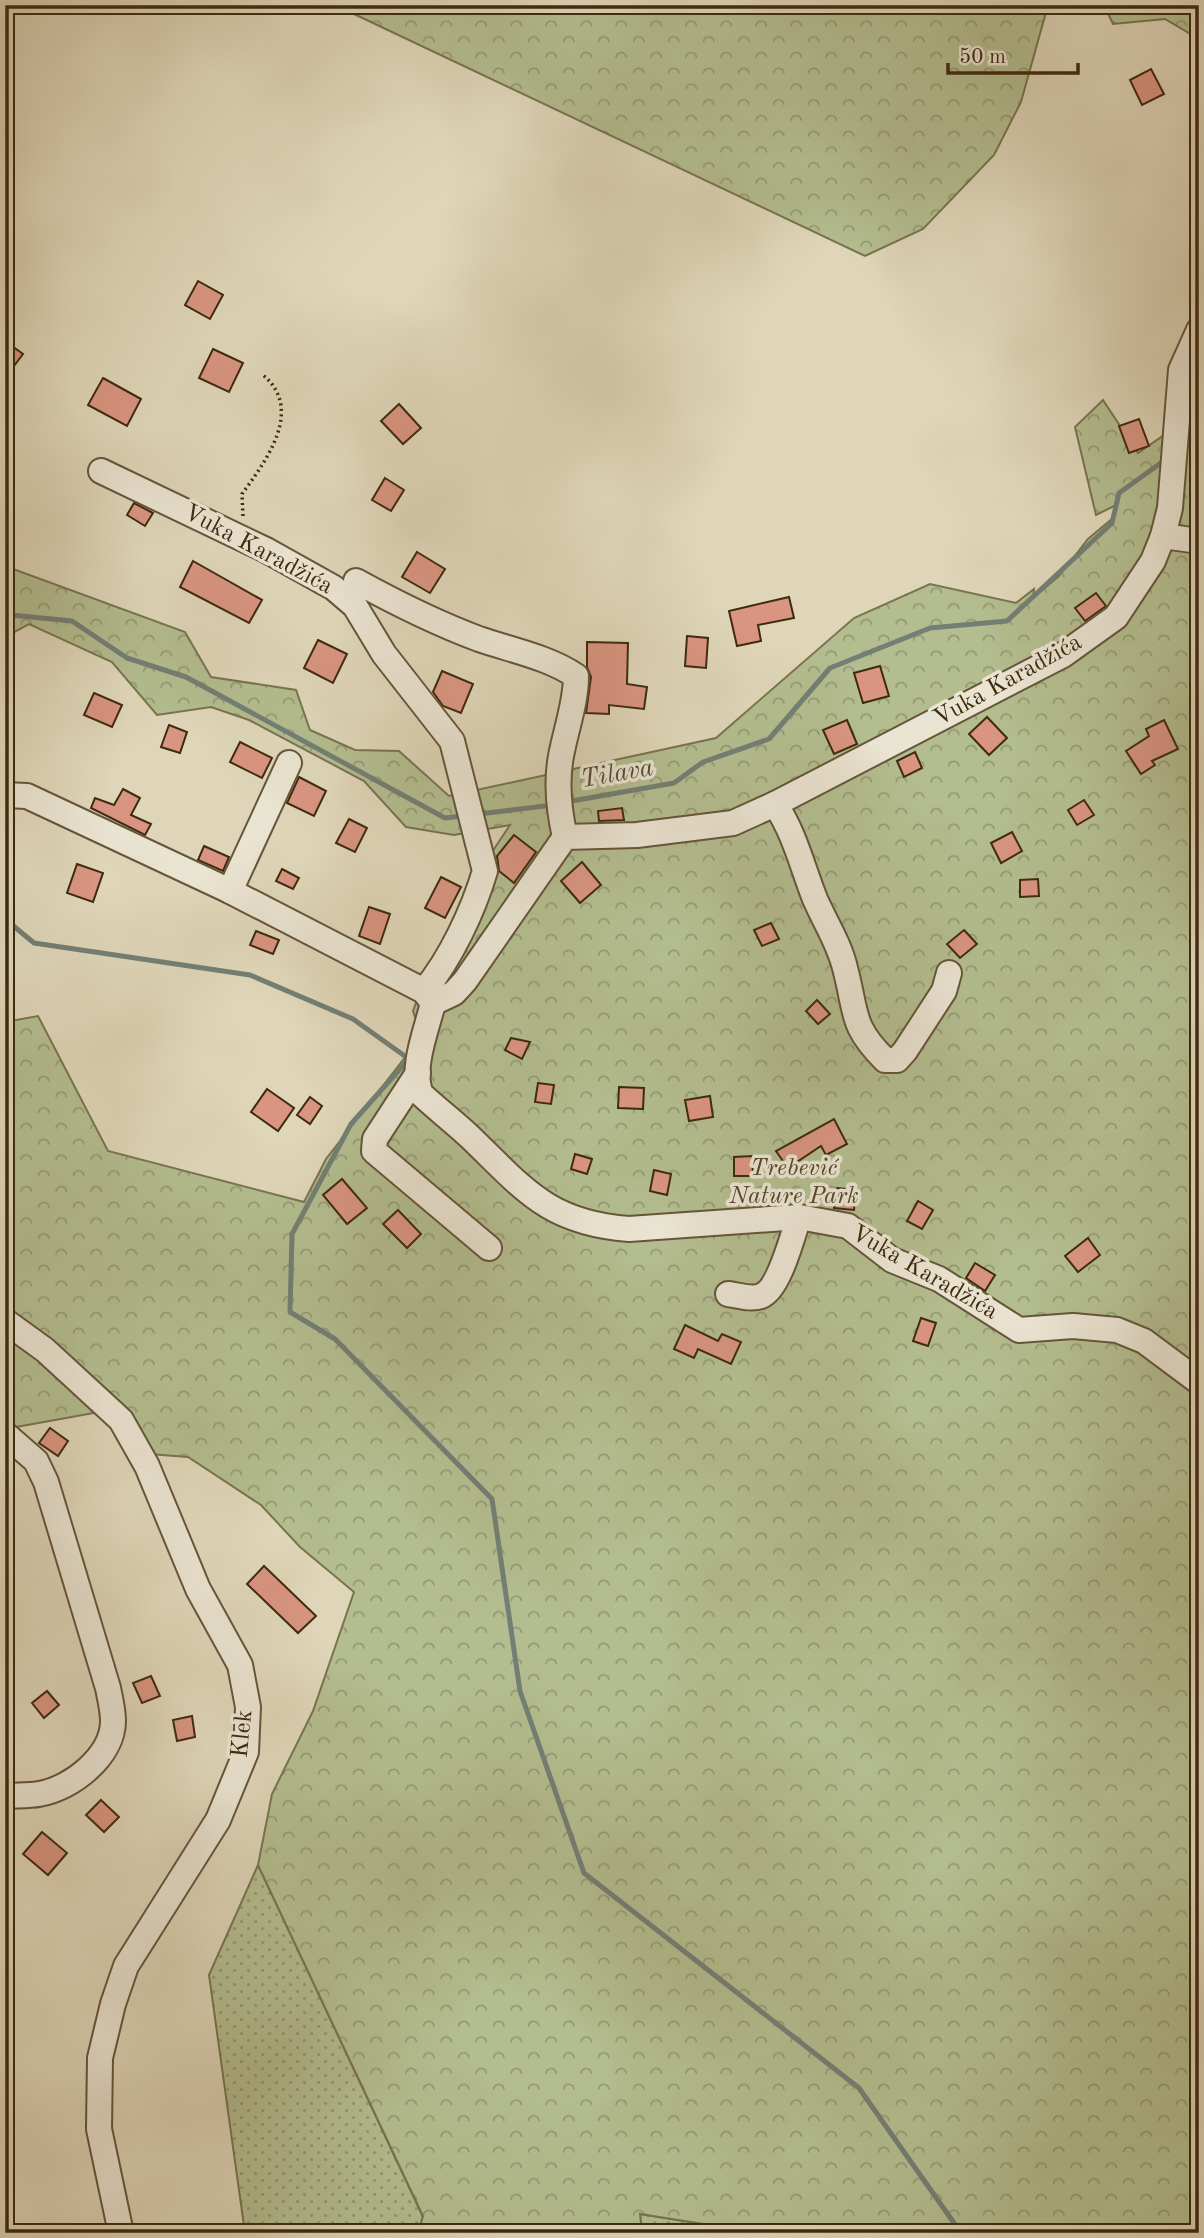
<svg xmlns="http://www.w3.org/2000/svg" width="1204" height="2238" viewBox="0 0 1204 2238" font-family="'Old Standard TT',serif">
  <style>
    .grass { fill: url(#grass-dots); stroke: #78744f; stroke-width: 2 }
    .forest { fill: url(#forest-crowns); stroke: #78744f; stroke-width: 2 }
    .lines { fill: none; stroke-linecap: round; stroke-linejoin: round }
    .stream { stroke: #737f75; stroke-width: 5 }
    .building { fill: #d99581; stroke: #3e2a0f; stroke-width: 2 }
    .minor-casing { stroke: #66553a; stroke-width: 28 }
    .path { stroke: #3e2a0f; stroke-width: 3.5; stroke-dasharray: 2 3.5; stroke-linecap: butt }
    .minor { stroke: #eae4d2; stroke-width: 24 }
    .labels { text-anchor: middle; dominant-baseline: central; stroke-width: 7; stroke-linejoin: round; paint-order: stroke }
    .street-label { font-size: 24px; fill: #3e2a0f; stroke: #eae4d2 }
    .park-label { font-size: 24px; font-style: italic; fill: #554729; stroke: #eae4d2 }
    .water-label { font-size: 26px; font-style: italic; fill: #544d3a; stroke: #eae4d2 }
  </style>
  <defs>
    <pattern id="grass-dots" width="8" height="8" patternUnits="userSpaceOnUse" patternTransform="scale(1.75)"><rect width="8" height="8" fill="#b3bd8f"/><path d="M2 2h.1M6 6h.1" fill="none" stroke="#939a73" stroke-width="1.8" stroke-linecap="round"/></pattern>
    <pattern id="forest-crowns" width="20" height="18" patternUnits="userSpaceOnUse" patternTransform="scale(1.75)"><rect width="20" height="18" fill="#b3bd8f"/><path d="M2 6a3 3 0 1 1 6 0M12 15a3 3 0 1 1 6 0" fill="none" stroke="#939a73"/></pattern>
  </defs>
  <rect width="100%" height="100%" fill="#dfd6b9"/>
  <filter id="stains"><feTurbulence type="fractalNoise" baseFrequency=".00286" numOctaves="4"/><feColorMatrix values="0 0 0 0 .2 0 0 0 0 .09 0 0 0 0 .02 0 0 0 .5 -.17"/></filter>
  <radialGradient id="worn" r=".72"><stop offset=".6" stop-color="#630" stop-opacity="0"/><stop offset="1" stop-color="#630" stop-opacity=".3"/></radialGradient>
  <!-- grass -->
  <g class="grass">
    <polygon points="258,1865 423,2217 418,2233 245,2233 209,1975"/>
    <polygon points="640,2214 728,2228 730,2233 642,2233"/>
  </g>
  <!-- forest -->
  <g class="forest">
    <polygon points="335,5 1048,5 1021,102 994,155 923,229 865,256"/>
    <polygon points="1104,5 1199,5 1199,39 1165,19 1113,24"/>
    <polygon points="1103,400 1138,453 1199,411 1199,2233 730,2233 728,2228 640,2214 642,2233 418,2233 423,2216 258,1865 272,1794 313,1711 354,1592 300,1547 261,1505 188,1457 136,1453 99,1412 5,1429 5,1022 38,1016 108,1151 304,1202 326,1159 406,1056 417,1023 413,1011 417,1000 478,873 510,825 454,835 406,827 364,781 249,720 211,707 157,715 112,662 29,624 5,637 5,556 13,569 185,632 211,677 296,690 310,730 355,750 399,751 449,796 716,738 854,618 930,584 1016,603 1034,589 1033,598 1059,576 1088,539 1113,518 1116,505 1096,515 1075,427"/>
  </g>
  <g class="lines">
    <!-- stream -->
    <g class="stream">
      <polyline points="1184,446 1199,436"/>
      <polyline points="5,620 11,615 72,621 127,658 186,677 445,818 462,816"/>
      <polyline points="566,802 674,783 703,762 769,739 830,668 930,628 1007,621 1112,523 1119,493 1165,460"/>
      <polyline points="479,814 553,805"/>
      <polyline points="5,919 34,943 250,975 353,1019 409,1059 351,1124 292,1234 290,1312 335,1339 492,1499 520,1691 584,1873 859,2088 961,2233"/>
    </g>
  </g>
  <!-- building -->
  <g class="building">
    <polygon points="1151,69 1164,94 1142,105 1130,80"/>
    <polygon points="198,281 223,295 210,319 185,305"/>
    <polygon points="5,341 23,354 5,378"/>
    <polygon points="213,349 243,363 229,392 199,378"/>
    <polygon points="103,378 141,399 127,426 88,405"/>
    <polygon points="399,404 421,428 403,444 381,421"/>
    <polygon points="1139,419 1149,446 1129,453 1119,426"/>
    <polygon points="385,478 404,490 391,511 372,500"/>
    <polygon points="134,503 153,513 145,526 127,515"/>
    <polygon points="417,552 445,569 430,593 402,577"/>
    <polygon points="193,561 262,600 249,623 180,587"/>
    <polygon points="1096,593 1106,606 1085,621 1075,608"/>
    <polygon points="789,597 794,618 758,625 761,641 737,646 729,611"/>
    <polygon points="687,636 708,638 706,668 685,666"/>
    <polygon points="318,640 347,654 333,683 304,668"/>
    <polygon points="587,642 628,643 627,684 647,687 644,709 609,705 609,714 586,713 591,677 587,667"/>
    <polygon points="880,666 889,696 863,703 854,673"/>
    <polygon points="442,671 473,684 461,713 443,706 433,692"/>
    <polygon points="94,693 122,705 112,727 84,715"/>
    <polygon points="987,717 1007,738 989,755 969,734"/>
    <polygon points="847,720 857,744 834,754 823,730"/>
    <polygon points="1164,720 1178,749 1152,761 1155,765 1141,774 1126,751 1149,736 1146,729"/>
    <polygon points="169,725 187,732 180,753 161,747"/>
    <polygon points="240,742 272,758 262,778 230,762"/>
    <polygon points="915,752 922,768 904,777 897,761"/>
    <polygon points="299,777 326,791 314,816 287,803"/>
    <polygon points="123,789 140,798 131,815 151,824 145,835 91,808 95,798 114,805"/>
    <polygon points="1084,800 1094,815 1077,825 1068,810"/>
    <polygon points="622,808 624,820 599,821 598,811"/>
    <polygon points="349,819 367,828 355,852 336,843"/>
    <polygon points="1012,832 1022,851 1001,863 991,843"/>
    <polygon points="514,835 536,852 514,883 499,871 497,856"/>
    <polygon points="204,846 229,857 223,871 198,860"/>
    <polygon points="582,862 601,885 580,903 561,881"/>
    <polygon points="77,864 103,873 93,902 67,893"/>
    <polygon points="282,869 299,878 293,889 276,881"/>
    <polygon points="441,877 461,887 445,918 425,908"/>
    <polygon points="1038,879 1039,896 1020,897 1020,880"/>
    <polygon points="369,907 390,914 380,944 359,936"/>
    <polygon points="771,923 779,939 762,946 754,930"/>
    <polygon points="964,930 977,944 960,958 947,944"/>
    <polygon points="256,931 279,940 273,954 250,945"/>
    <polygon points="817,1000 830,1014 818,1024 806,1011"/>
    <polygon points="511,1038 530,1042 522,1059 505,1050"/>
    <polygon points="538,1083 554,1085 551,1104 535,1102"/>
    <polygon points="619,1087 644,1088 643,1109 618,1108"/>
    <polygon points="267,1089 294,1108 278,1131 251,1112"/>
    <polygon points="710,1096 713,1117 689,1121 685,1100"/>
    <polygon points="310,1097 322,1106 310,1124 297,1115"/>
    <polygon points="834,1119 847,1144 826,1155 821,1146 788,1168 776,1151"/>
    <polygon points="575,1154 592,1159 587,1174 571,1169"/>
    <polygon points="752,1156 753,1176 734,1176 734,1157"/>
    <polygon points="654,1170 671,1174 667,1195 650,1191"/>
    <polygon points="342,1179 367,1208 347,1224 323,1195"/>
    <polygon points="837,1188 856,1190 854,1210 834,1208"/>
    <polygon points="918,1201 933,1210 922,1229 907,1221"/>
    <polygon points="398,1210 421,1234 407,1248 383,1224"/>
    <polygon points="1088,1238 1100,1255 1078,1272 1065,1256"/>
    <polygon points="975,1263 995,1275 985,1291 966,1278"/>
    <polygon points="921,1318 936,1323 928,1346 913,1341"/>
    <polygon points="685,1325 718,1341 722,1334 741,1342 731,1364 698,1349 694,1358 674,1349"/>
    <polygon points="50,1428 68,1441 58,1456 39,1443"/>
    <polygon points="264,1566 316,1616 298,1633 247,1584"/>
    <polygon points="151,1676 160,1696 142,1703 133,1683"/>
    <polygon points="47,1691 59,1705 44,1718 32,1703"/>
    <polygon points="192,1716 195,1737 177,1741 173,1720"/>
    <polygon points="101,1800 119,1817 104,1832 86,1815"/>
    <polygon points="42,1832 67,1853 48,1875 23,1854"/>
  </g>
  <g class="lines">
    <defs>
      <g id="minor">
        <path d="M101 471 266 550 334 588 355 606 384 654 452 741 485 871C473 911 451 958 424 991"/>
        <polyline points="1163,536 1199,541"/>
        <path d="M356 581C396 603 436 623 479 639 511 650 548 657 576 676 576 703 566 729 561 756 556 783 559 811 565 837"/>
        <polyline points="5,795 27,796 230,891 424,991 433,1003 454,993 465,981 565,837 637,835 733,823 775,804 1063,655 1116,617 1153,561 1163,536 1170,508 1181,370 1199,330"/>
        <path d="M775 804C795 834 802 866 815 899 825 922 839 943 845 968 857 1013 850 1025 885 1060H897L905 1051 944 991 949 973"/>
        <polyline points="230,891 289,763"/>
        <path d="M433 1003C427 1029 410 1069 421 1094 437 1109 454 1122 470 1137 524 1189 548 1223 629 1229L799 1217 848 1226 892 1260 939 1279 1019 1330 1073 1326 1117 1330 1144 1341 1199 1382"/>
        <polyline points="418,1073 375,1139 374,1151 489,1248"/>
        <path d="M728 1294C737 1295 752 1300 761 1296 779 1290 793 1234 799 1217"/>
        <polyline points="5,1321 45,1350 121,1420 147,1466 198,1589 240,1665 248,1707 246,1752 218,1820 126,1966 113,2004 100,2058 99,2129 121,2233"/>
        <path d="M5 1434 36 1461 46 1482 108 1688C110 1698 113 1710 113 1721 113 1756 71 1789 39 1794 28 1796 16 1795 5 1796"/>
      </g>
    </defs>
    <!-- minor casing -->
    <use href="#minor" class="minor-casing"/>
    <!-- path -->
    <path class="path" d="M243 516 242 494C265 462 305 410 263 375"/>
    <!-- minor -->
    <use href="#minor" class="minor"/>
  </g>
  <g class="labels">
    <!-- street labels -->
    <g class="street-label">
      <text transform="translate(258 550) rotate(28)">Vuka Karadžića</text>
      <text transform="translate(1008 681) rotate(-29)">Vuka Karadžića</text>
      <text transform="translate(924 1273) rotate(30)">Vuka Karadžića</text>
      <text transform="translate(243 1734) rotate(-84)">Klek</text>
    </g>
    <!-- park labels -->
    <g class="park-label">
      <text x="794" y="1169">Trebević<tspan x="794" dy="28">Nature Park</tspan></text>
    </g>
    <!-- water labels -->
    <g class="water-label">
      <text transform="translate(617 774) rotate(-10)">Tilava</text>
    </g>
  </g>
  <!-- margin -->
  <rect width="1204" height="2238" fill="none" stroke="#dfd6b9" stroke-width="28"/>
  <rect x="7" y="7" width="1190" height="2224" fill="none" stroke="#3e2a0f" stroke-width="3.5"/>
  <rect x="14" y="14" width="1176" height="2210" fill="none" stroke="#3e2a0f" stroke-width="2"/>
  <!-- scale -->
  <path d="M948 63v10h130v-10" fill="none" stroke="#3e2a0f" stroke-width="3.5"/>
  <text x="959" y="63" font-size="21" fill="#3e2a0f" stroke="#eae4d2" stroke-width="5" paint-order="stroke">50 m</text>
  <rect width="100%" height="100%" filter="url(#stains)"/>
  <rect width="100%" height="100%" fill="url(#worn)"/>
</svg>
